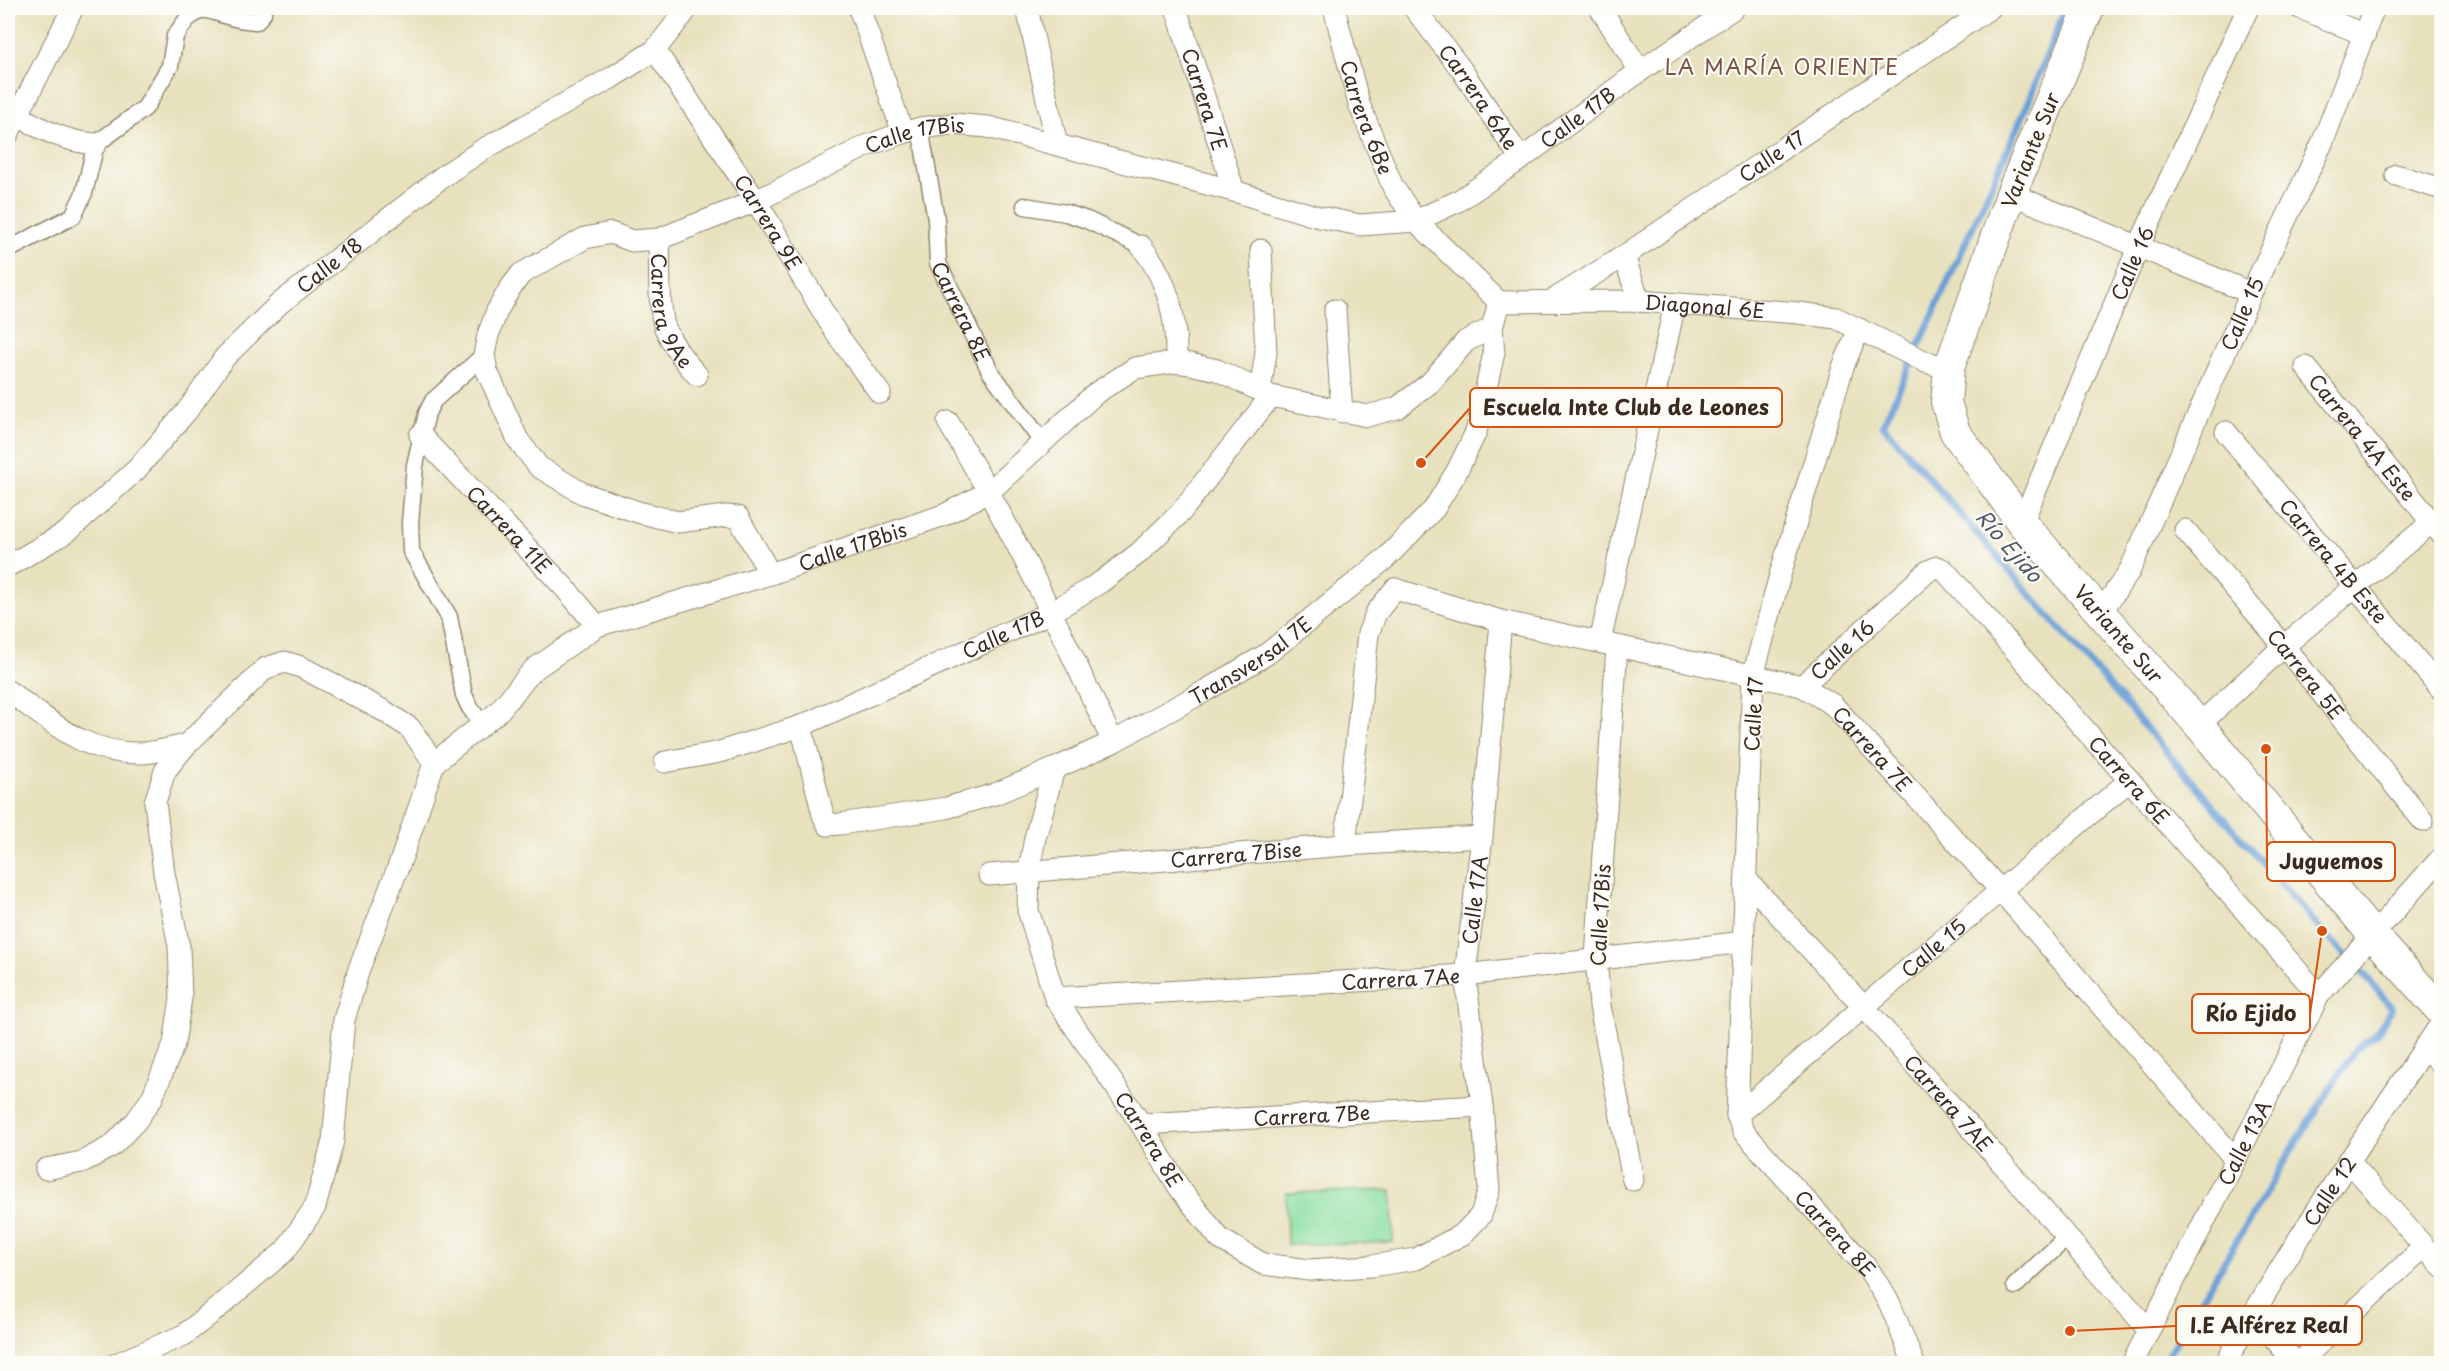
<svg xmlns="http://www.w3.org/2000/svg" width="2449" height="1371" viewBox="0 0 2449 1371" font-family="'Playpen Sans',sans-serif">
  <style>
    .green { fill: #8bdfa1; stroke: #638460; stroke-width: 1.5 }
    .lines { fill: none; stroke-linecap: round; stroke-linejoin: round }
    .stream { stroke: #6a9fd7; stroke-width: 7 }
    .pedestrian-casing { stroke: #91866e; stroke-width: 19 }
    .minor-casing { stroke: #91866e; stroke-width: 23 }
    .secondary-casing { stroke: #91866e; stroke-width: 32 }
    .pedestrian { stroke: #fff; stroke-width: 16 }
    .minor { stroke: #fff; stroke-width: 21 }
    .secondary { stroke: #fff; stroke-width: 30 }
    .labels { text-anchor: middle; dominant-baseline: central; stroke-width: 4.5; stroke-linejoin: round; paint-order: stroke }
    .street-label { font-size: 20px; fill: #3b2a1e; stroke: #fdfcf7 }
    .neighbourhood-label { font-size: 21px; letter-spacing: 1.5px; fill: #7a5241; stroke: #fdfcf7 }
    .water-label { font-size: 21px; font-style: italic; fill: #4e5968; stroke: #fdfcf7 }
    .leader { fill: none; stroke: #d7540e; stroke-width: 2 }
    .callout-dot { fill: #d7540e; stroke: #fdfcf7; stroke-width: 2 }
    .callout { fill: #fdfcf7; stroke: #d7540e; stroke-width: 2 }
    .callout-label { font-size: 21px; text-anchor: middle; font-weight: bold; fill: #3b2a1e }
  </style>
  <rect width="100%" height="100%" fill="#fdfcf7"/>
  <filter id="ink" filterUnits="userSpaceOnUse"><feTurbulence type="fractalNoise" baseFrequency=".0167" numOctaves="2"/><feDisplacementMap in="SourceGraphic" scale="12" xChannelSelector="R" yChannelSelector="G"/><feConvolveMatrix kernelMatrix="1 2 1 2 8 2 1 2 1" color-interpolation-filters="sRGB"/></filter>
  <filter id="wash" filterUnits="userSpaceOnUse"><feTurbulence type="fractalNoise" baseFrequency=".008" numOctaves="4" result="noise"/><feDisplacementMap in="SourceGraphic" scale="24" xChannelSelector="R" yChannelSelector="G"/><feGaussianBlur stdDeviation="1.35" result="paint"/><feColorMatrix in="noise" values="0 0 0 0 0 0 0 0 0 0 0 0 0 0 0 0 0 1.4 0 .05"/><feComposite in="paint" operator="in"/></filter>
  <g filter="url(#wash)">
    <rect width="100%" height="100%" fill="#e7e1bd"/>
    <!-- green -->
    <polygon class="green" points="1392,1190 1393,1242 1287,1245 1286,1193"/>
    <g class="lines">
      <!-- stream -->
      <polyline class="stream" points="2066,8 2020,122 1883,425 2322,931 2363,973 2392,1008 2377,1033 2355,1050 2292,1149 2163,1364"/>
    </g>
  </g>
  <g filter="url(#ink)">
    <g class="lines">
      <defs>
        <g id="pedestrian">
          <path id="s1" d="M920 128 936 219 938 263 990 371 1043 443"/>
          <polyline points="1025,206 1066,213 1087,220 1141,246"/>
          <path d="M8 250 73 216 84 193 96 144 145 108 170 66 175 36 188 18 202 9C223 13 235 21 257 21L263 13 262 8"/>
          <polyline points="482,725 469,706 464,695 449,617 411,551 410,523 415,465 427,413 433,401 484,355"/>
          <polyline points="2015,1286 2067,1237"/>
        </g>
        <g id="minor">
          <polyline points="859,8 903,133"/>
          <polyline points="1027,8 1057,145"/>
          <path id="s2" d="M1176 8 1234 191"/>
          <path id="s3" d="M1334 8 1359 104 1393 187 1416 221 1499 302"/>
          <path id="s4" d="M1414 8 1461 69 1521 159"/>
          <polyline points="1600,8 1640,71"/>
          <polyline points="2300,8 2365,35"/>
          <path id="s5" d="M655 50 756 201 836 333 880 393"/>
          <path d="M17 115C43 130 66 142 96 144"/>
          <polyline points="8,134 73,8"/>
          <polyline points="2396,175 2442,189"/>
          <polyline points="2011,194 2251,293"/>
          <path id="s6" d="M659 239C660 260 658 310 665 328 673 346 684 361 697 375"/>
          <path d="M1141 246C1169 280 1177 319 1176 362"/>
          <polyline points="1624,256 1639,301"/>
          <path id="s7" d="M1553 300 1624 256 1990 8"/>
          <path id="s8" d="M1499 302 1639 301 1799 313 1836 318 1926 362 1949 368"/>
          <polyline points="1335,310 1342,412"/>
          <path id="s9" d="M1859 329 1843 367 1780 575 1753 676 1737 1115 1743 1131 1869 1270 1890 1304 1914 1364"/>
          <path id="s10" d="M2306 367 2442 535"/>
          <polyline points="1260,391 1266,353 1261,250"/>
          <path d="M948 422C1011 526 1062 633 1113 742"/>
          <path id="s11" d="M2226 432 2442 690"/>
          <path id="s12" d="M420 435 564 587 597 626"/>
          <path id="s13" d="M2022 523 2139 246 2248 8"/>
          <path id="s14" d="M2185 530 2284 646 2423 821"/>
          <path id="s15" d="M8 566 67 532 136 470 187 411 225 357 279 304 442 177 482 150 611 78 655 50 688 8"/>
          <path id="s16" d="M770 574 738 517 726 516 678 522 638 512 582 493 539 467 518 440 487 371 484 355 488 335 497 311 509 290 521 274 585 238 611 233 632 241 659 239 756 201 866 146 903 133 920 128 953 124 988 127 1234 191 1315 216 1360 225 1416 221 1458 201 1521 159 1640 71 1734 8"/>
          <path id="s17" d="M1395 589 1501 621 1802 686 1833 705 2001 891 2235 1159"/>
          <path id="s18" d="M2100 614 2130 570 2251 293 2323 141 2374 8"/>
          <polyline points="1600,642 1675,304"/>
          <polyline points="1617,647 1596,958 1600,1006 1633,1180"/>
          <path id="s19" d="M1802 686 1928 571 1937 567 1944 570 2319 995"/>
          <path d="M8 691C51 721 83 754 140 753 155 753 171 748 186 745"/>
          <polyline points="2199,725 2284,646 2431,523"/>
          <path id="s20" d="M801 726 823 815 828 825 840 824 946 808 995 794 1054 769 1113 742 1205 691 1267 654 1318 613 1386 558 1434 509 1457 471 1476 432 1494 353 1492 328 1499 302"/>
          <path id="s21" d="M665 762 720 752 801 726 1052 612 1101 582 1139 553 1181 512 1271 396"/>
          <path id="s22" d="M434 763 498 712 533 670 597 626 770 574 944 515 990 491 1096 393 1135 368 1176 362 1190 364 1217 370 1271 396 1367 416 1397 408 1430 383 1466 341 1492 328"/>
          <path id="s23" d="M1054 769 1035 838 1029 870 1028 910 1055 998 1141 1124 1180 1189 1220 1239 1263 1264 1309 1270 1371 1266 1416 1259 1463 1234 1481 1215 1489 1190 1482 1106 1465 975 1482 837 1501 621"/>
          <polyline points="1345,845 1368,634 1376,613 1395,589"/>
          <path id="s24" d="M989 875 1345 845 1482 837"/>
          <path id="s25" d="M1746 879 1863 1006 2148 1329"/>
          <path id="s26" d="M1055 998 1465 975 1744 942"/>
          <polyline points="2425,1046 2442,1066"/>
          <path id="s27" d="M1737 1115 2130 780"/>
          <path id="s28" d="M1141 1124 1482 1106"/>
          <polyline points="2348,1160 2442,1267"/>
          <polyline points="46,1169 82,1162 112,1146 136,1121 152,1098 174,1044 181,998 179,946 164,873 155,802 165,771 186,745 266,668 285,662 301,667 384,711 410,728 434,763"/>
          <polyline points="2253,1313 2296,1364"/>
          <polyline points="116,1364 184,1335 219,1307 285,1251 315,1207 333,1141 344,1020 359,969 402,857 434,763"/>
          <path id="s29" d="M2132 1364 2319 995 2442 857"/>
          <path id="s30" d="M2225 1364C2290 1245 2367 1134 2442 1022"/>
          <polyline points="2297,1364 2424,1247"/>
        </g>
        <g id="secondary">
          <path id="s31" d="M2089 8 2011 194 1949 368 1946 402 1955 432 2022 523 2199 725 2372 934 2442 1012"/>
        </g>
      </defs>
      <!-- pedestrian casing -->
      <use href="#pedestrian" class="pedestrian-casing"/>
      <!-- minor casing -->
      <use href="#minor" class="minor-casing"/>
      <!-- secondary casing -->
      <use href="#secondary" class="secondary-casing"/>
      <!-- pedestrian -->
      <use href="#pedestrian" class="pedestrian"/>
      <!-- minor -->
      <use href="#minor" class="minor"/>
      <!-- secondary -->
      <use href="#secondary" class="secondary"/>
    </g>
  </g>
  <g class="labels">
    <!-- street labels -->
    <g class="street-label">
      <text stroke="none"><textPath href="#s4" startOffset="110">Carrera 6Ae</textPath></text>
      <text stroke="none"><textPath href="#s2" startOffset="96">Carrera 7E</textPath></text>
      <text stroke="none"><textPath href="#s3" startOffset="114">Carrera 6Be</textPath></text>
      <text stroke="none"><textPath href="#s16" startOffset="1628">Calle 17B</textPath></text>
      <text stroke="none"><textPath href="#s16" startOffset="920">Calle 17Bis</textPath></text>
      <text transform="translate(2030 150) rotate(-68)">Variante Sur</text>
      <text stroke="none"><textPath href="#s7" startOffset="262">Calle 17</textPath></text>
      <text stroke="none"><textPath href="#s5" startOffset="206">Carrera 9E</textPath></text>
      <text stroke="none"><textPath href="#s13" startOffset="282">Calle 16</textPath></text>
      <text stroke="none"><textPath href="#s15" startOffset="444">Calle 18</textPath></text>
      <text stroke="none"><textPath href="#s8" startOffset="206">Diagonal 6E</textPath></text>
      <text stroke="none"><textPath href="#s6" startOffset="74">Carrera 9Ae</textPath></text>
      <text stroke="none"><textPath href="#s1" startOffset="190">Carrera 8E</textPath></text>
      <text stroke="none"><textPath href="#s18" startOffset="333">Calle 15</textPath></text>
      <text stroke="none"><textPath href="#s10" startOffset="90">Carrera 4A Este</textPath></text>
      <text stroke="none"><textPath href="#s12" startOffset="130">Carrera 11E</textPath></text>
      <text stroke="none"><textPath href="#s22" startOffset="482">Calle 17Bbis</textPath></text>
      <text stroke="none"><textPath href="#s11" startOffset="168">Carrera 4B Este</textPath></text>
      <text stroke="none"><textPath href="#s21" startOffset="363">Calle 17B</textPath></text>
      <text stroke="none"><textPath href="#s31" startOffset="712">Variante Sur</textPath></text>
      <text stroke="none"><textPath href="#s19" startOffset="54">Calle 16</textPath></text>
      <text stroke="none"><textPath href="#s20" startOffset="562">Transversal 7E</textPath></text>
      <text stroke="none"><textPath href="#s14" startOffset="188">Carrera 5E</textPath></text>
      <text transform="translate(1753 714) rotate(-87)">Calle 17</text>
      <text stroke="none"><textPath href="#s17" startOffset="514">Carrera 7E</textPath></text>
      <text stroke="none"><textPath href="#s19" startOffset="468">Carrera 6E</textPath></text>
      <text stroke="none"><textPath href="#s24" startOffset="248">Carrera 7Bise</textPath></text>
      <text stroke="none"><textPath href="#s23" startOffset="1130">Calle 17A</textPath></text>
      <text transform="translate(1600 915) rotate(-87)">Calle 17Bis</text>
      <text stroke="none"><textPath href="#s27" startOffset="258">Calle 15</textPath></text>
      <text stroke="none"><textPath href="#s26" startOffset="346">Carrera 7Ae</textPath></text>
      <text stroke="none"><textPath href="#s25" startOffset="302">Carrera 7AE</textPath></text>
      <text stroke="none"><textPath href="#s28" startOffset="171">Carrera 7Be</textPath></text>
      <text stroke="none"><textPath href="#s23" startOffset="406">Carrera 8E</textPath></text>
      <text stroke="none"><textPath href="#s29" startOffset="248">Calle 13A</textPath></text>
      <text stroke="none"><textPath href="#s30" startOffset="202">Calle 12</textPath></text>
      <text stroke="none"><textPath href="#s9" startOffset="957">Carrera 8E</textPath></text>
    </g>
    <!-- neighbourhood labels -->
    <g class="neighbourhood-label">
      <text x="1782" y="66">LA MARÍA ORIENTE</text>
    </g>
    <!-- water labels -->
    <g class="water-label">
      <text transform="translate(2010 545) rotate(49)">Río Ejido</text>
    </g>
  </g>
  <!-- callouts -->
  <path class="leader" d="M1421 463L1470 408M2266 749L2267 862M2322 931L2310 1014M2070 1331L2176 1326"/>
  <g class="callout-dot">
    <circle cx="1421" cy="463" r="6"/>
    <circle cx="2266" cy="749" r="6"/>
    <circle cx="2322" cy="931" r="6"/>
    <circle cx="2070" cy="1331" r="6"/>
  </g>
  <g class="callout">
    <rect x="1470" y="388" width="312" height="39" rx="6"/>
    <rect x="2267" y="842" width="128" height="39" rx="6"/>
    <rect x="2192" y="994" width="118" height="39" rx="6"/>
    <rect x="2176" y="1306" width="186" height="39" rx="6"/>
  </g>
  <g class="callout-label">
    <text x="1626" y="415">Escuela Inte Club de Leones</text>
    <text x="2331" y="869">Juguemos</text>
    <text x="2251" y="1021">Río Ejido</text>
    <text x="2269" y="1333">I.E Alférez Real</text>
  </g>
  <!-- margin -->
  <rect width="2449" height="1371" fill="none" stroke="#fdfcf7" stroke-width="30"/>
</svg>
